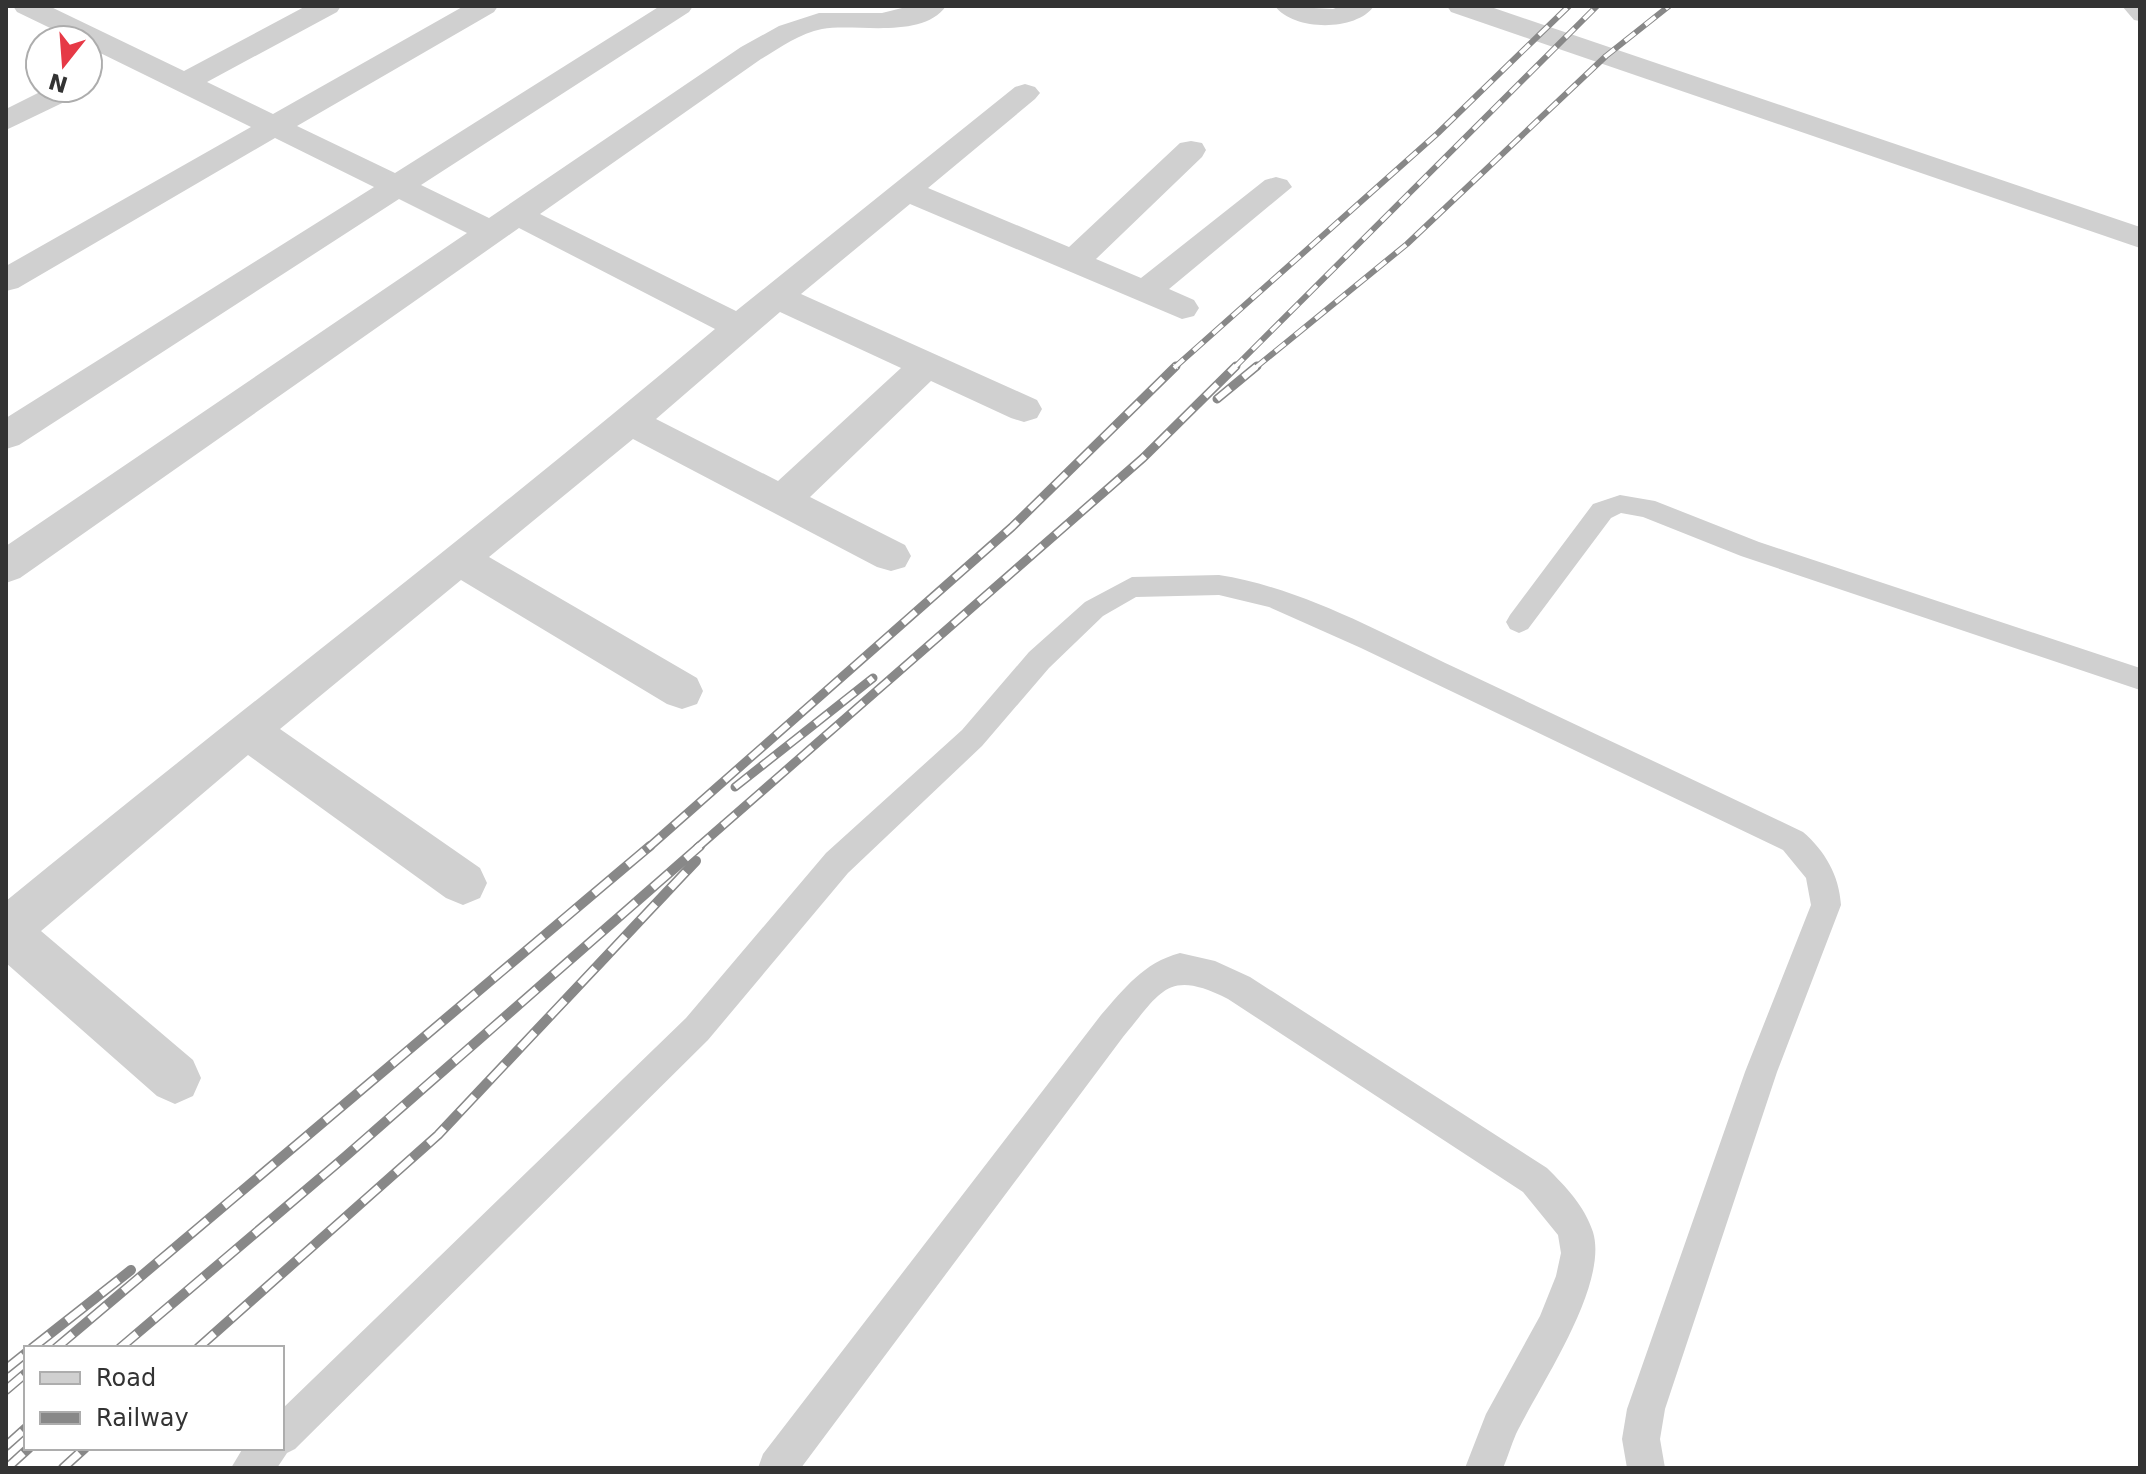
<svg xmlns="http://www.w3.org/2000/svg" width="2146" height="1474" viewBox="0 0 2146 1474" font-family="'DejaVu Sans',sans-serif">
  <style>
    .lines { fill: none; stroke-linecap: round; stroke-linejoin: round }
    .lane { fill: #d0d0d0; fill-rule: evenodd }
    .street { fill: #d0d0d0; fill-rule: evenodd }
    .rail-far2-casing { stroke: #888; stroke-width: 6 }
    .rail-far1-casing { stroke: #888; stroke-width: 9 }
    .rail-casing { stroke: #888; stroke-width: 10 }
    .rail-far2 { stroke: #fff; stroke-width: 4; stroke-dasharray: 13; stroke-linecap: butt }
    .rail-far1 { stroke: #fff; stroke-width: 6; stroke-dasharray: 17; stroke-linecap: butt }
    .rail { stroke: #fff; stroke-width: 7; stroke-dasharray: 22; stroke-linecap: butt }
  </style>
  <rect width="100%" height="100%" fill="#fff"/>
  <g class="lines">
    <!-- lane -->
    <g class="lane">
      <polygon points="2122,6 2140,6 2140,21 2134,20"/>
      <polygon points="1620,495 1655,501 1759,542 2140,668 2140,690 1741,556 1643,517 1621,513 1611,518 1528,629 1519,633 1510,629 1506,622 1510,615 1593,504"/>
      <path d="M1219 575C1302 588 1381 633 1456 668 1572 723 1688 777 1803 832 1825 851 1839 875 1841 905L1777 1072 1665 1409 1660 1439 1665 1468H1627L1622 1439 1627 1409 1745 1072 1811 905 1806 878 1783 850 1361 648 1269 607 1219 595 1136 597 1103 616 1049 668 982 746 848 873 708 1040 295 1449 287 1453 277 1468H231L243 1448H282V1409L686 1018 826 853 962 730 1029 652 1085 602 1132 577Z"/>
      <path d="M1180 953 1215 961 1250 977 1547 1168C1566 1187 1584 1205 1593 1232 1609 1285 1540 1385 1516 1434 1511 1445 1508 1457 1503 1468H1465L1486 1414 1540 1316 1556 1276 1561 1253 1558 1235 1523 1192 1228 999C1167 968 1161 992 1123 1037L801 1468H758L763 1454 1101 1015C1125 988 1143 963 1180 953Z"/>
    </g>
    <!-- street -->
    <g class="street">
      <path d="M13 6H49L184 71 306 6H341L337 12 207 82 273 114 464 6H498L494 12 297 126 395 173 660 6H693L689 12 421 185 489 218 741 47 779 26 819 13H882L910 6H946C922 40 856 23 822 29 800 33 780 48 761 59L540 214 736 311 1015 87 1025 84 1035 87 1040 93 1035 99 928 188 1069 247 1180 143 1191 141 1202 143 1206 150 1202 157 1096 259 1141 278 1265 180 1276 177 1287 180 1292 187 1169 289 1194 300 1199 308 1194 316 1182 319 910 204 801 294 1037 400 1042 409 1037 418 1024 422 1011 418 931 381 810 497 905 545 911 556 905 567 891 571 877 567 633 439 489 557 697 678 703 691 697 704 682 709 667 704 461 580 280 729 480 868 487 883 480 898 463 905 446 898 248 755 41 931 193 1060 201 1078 193 1096 175 1104 157 1096 6 963V901C241 709 483 525 715 329L519 228 20 578 6 583V546L467 233 399 199 19 445 6 449V418L374 187 275 138 18 288 6 291V266L251 127 88 47V40H75L17 12ZM780 312 901 368 778 481 656 419Z"/>
      <path d="M1275 6 1333 9 1341 6H1374C1356 32 1293 31 1275 6Z"/>
      <polygon points="1447,6 1488,6 2140,227 2140,248 1451,12"/>
      <polygon points="48,88 86,88 81,94 6,130 6,109"/>
    </g>
    <defs>
      <g id="rail-far2">
        <polyline points="1174,368 1438,133 1569,6"/>
        <polyline points="1234,368 1597,6"/>
        <polyline points="1255,368 1407,244 1606,56 1669,6"/>
      </g>
      <g id="rail-far1">
        <polyline points="1217,399 1257,366"/>
        <polyline points="735,787 873,678"/>
        <polyline points="648,848 1012,527 1176,366"/>
        <polyline points="697,848 1143,458 1236,366"/>
      </g>
      <g id="rail">
        <polyline points="32,1348 131,1270"/>
        <polyline points="56,1348 650,846"/>
        <polyline points="120,1348 346,1156 700,846"/>
        <polyline points="198,1348 438,1135 696,861"/>
        <polyline points="6,1369 26,1353"/>
        <polyline points="6,1390 26,1373"/>
        <polyline points="6,1446 26,1428"/>
        <polyline points="7,1468 29,1448"/>
        <polyline points="63,1468 85,1448"/>
      </g>
    </defs>
    <!-- rail-far2 casing -->
    <use href="#rail-far2" class="rail-far2-casing"/>
    <!-- rail-far1 casing -->
    <use href="#rail-far1" class="rail-far1-casing"/>
    <!-- rail casing -->
    <use href="#rail" class="rail-casing"/>
    <!-- rail-far2 -->
    <use href="#rail-far2" class="rail-far2"/>
    <!-- rail-far1 -->
    <use href="#rail-far1" class="rail-far1"/>
    <!-- rail -->
    <use href="#rail" class="rail"/>
  </g>
  <!-- border -->
  <rect width="2146" height="1474" fill="none" stroke="#333333" stroke-width="16"/>
  <!-- legend -->
  <rect x="24" y="1346" width="260" height="104" fill="#ffffff" stroke="#adadad" stroke-width="2"/>
  <rect x="40" y="1372" width="40" height="12" fill="#d0d0d0" stroke="#adadad" stroke-width="2"/>
  <text x="96" y="1386" font-size="24" fill="#333333">Road</text>
  <rect x="40" y="1412" width="40" height="12" fill="#888888" stroke="#adadad" stroke-width="2"/>
  <text x="96" y="1426" font-size="24" fill="#333333">Railway</text>
  <!-- north arrow -->
  <g transform="translate(64 64) rotate(197)"><circle r="38" fill="#ffffff" stroke="#adadad" stroke-width="2"/>
  <path d="M0-6L14 30L0 20L-14 30Z" fill="#e63946"/>
  <text y="-12" font-size="22" font-weight="bold" text-anchor="middle" fill="#333333">N</text>
  </g>
</svg>
